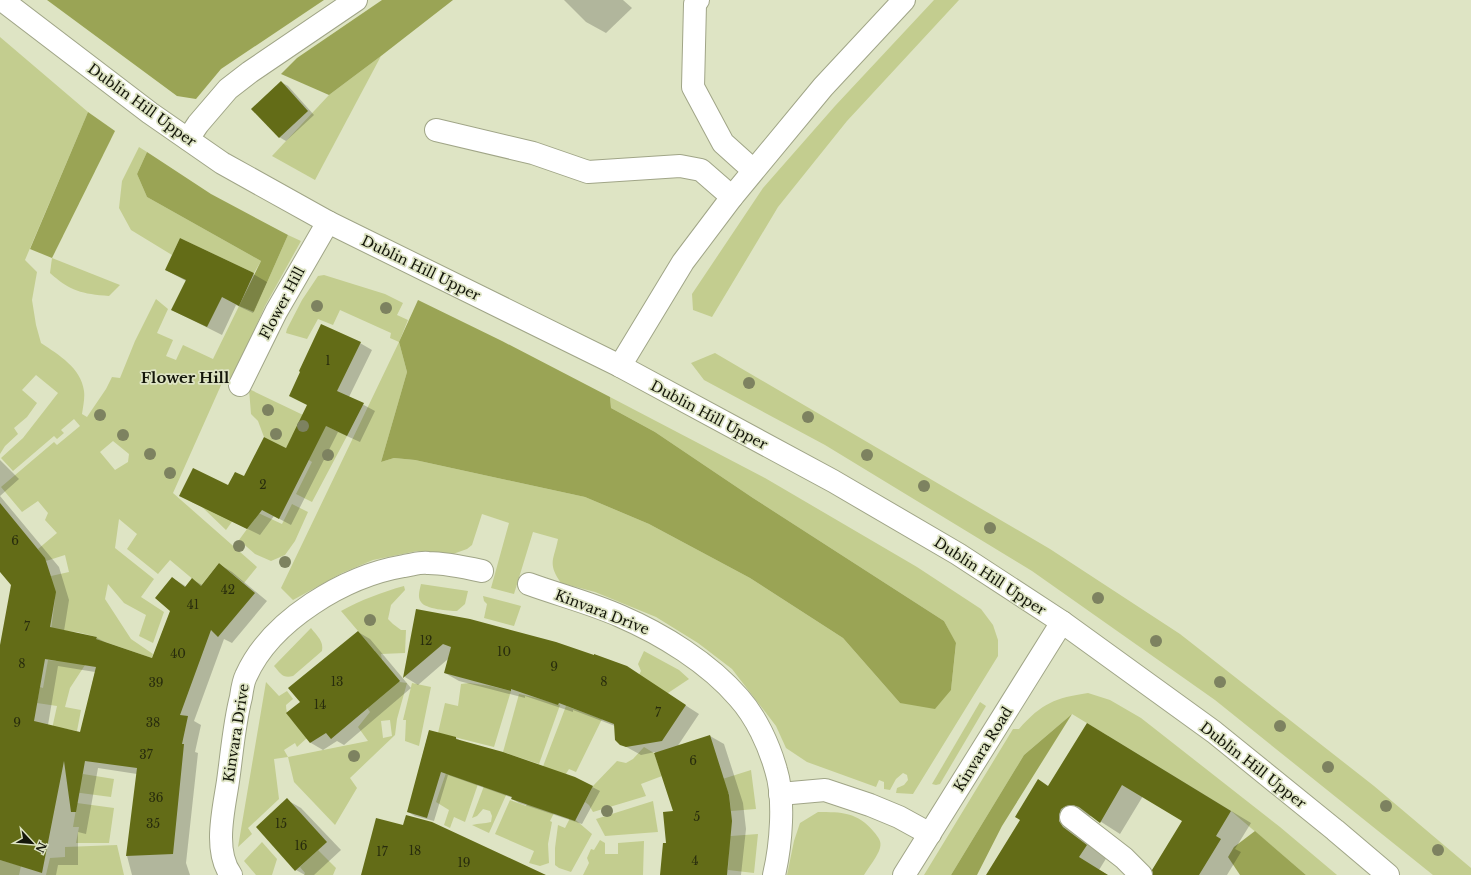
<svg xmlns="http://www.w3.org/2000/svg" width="1471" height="875" viewBox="0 0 1471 875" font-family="'Libre Baskerville',serif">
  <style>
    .green { fill: #c3cd8f; fill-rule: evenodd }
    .forest { fill: #9aa455 }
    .shadow { fill: #0003; fill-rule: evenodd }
    .building { fill: #636c17; fill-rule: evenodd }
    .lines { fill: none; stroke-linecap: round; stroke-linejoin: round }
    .minor-casing { stroke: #a0a587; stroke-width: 24 }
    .minor { stroke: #fff; stroke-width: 22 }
    .tree { fill: #7d8260 }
    .labels { text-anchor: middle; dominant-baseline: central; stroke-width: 3.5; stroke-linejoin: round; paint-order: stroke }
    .number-label { font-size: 12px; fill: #282c0d }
    .street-label { font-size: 14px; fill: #14160a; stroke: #dee4c4 }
    .neighbourhood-label { font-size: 15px; font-weight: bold; fill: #14160a; stroke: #dee4c4 }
  </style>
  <rect width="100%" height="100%" fill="#dee4c4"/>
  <!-- green -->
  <g class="green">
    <polygon points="934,0 959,0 847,121 778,207 712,317 693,310 692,294 763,188 835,106"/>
    <path d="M0 37 88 112 25 260 37 272 32 300 36 325 41 343C59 355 81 368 84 391 85 398 83 407 82 414L87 417 106 389 112 377 120 378 135 341 156 299 168 309 157 333 173 340 166 356 176 360 183 345 213 359 239 306 254 312 288 235 301 241 265 306 231 384 222 383 173 493 257 567 244 583 219 563 201 586 170 560 158 574 127 549 137 534 119 519 115 548 154 579 141 597 164 612 153 643 139 636 146 615 124 603 108 584 105 599 131 639 153 654 152 658 96 639 97 637 77 632 51 630 55 599H45L51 576 69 572 65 555 46 561 38 549 57 533 45 520 48 513 38 501 22 512 1 487 54 442 57 445 80 426 74 419 61 430 64 433 57 439 54 436 13 471 1 458 23 438 58 393 36 375 22 390 37 403 27 417 14 428 18 434 5 446 0 454ZM113 441 129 454 128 462 115 470 100 452Z"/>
    <polygon points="381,56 315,180 272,156 329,95"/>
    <polygon points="139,147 147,152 137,174 147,197 261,261 254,273 180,238 172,255 131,230 119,208 122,181"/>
    <path d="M52 258 120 285 109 296C82 294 70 291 50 273Z"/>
    <path d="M324 275 385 294 403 303 397 315 408 320 399 342 407 372 381 462 394 458 415 460 585 497 649 524 750 578 843 638 900 703 951 690 956 644 944 621 753 498 655 432 611 408 610 397 765 478 917 567 981 609 993 625 998 640V656L913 794 896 793 897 788 904 785 908 780 907 775 903 773 896 779 890 790 884 789V782L879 780 876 787 807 762 786 748 776 726 732 669 698 643 656 617 595 592 561 583C547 563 554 560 558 539L533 532 514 594 491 588 509 523 482 514 472 545 467 549 453 554 417 551 373 560 342 573 293 600 281 588 399 342 390 338 391 333 340 310 333 325 318 319 307 339 286 333 287 329 302 300 318 276Z"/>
    <polygon points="715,353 1050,549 1180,634 1374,786 1471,868 1471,875 1433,875 1215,700 1032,571 825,445 704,380 691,363"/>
    <polygon points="249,389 347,436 312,502 296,494 312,462 309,460 297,435 292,436 286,448 264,437 258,421 251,414"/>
    <polygon points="209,490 282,524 292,504 308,512 295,541 285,555 271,561 255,554 239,540 250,525 236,516 226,530 201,506"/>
    <path d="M421 584 468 591 465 604 457 611C449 611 425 609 421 602 417 597 420 589 421 584Z"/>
    <path d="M404 586 405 590 391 605 388 619 393 624 401 630H406L405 653 381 654 385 680 407 683 397 719 395 735 350 778 357 788 335 825 294 782 288 757 274 759 279 799 248 828 252 834 238 847 266 682 279 696 287 691 293 699 286 705C286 724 302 725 317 729L297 747 295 743 284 750 288 757 368 741 358 727 370 712 357 693 375 651 341 611C361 600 382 592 404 586ZM390 720 392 736 383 738 381 721Z"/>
    <polygon points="483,596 521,606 514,626 484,618 487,604 484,601"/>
    <path d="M311 628C317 636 324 641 322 651L293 676C283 679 280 673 274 666Z"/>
    <polygon points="58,648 85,665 70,688 65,707 81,710 77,731 61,728 50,738 57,706 37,703 40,687 43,688 48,660 56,661"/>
    <polygon points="644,651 679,670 689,679 668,693 631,691 641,671 638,664"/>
    <polygon points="412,683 431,687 419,746 405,741 406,720 403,720"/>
    <polygon points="469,683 490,686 511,691 494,747 438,733 445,703 458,706 461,684"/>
    <path d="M1088 693 1110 700 1141 718 1280 827 1337 875H1306L1231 811 1072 714 1024 755 951 875H924L1013 729H1019C1042 703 1055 698 1088 693Z"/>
    <polygon points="519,694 537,698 560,705 539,764 503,752"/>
    <polygon points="980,702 986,706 940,784 936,785 932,784"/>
    <polygon points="566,706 602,719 576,772 569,769 564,777 542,769"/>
    <polygon points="644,747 654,753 662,776 641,784 646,796 593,812 589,805 585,802 593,786 617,761 626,763 633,759"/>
    <polygon points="751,770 756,809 731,811 729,793 715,794 713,782"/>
    <polygon points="446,773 478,784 465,822 454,817 450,828 444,825 449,810 436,802"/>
    <polygon points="83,774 114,779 111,797 73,792"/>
    <polygon points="536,785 563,795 550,821 552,822 548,844 549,863 540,866 529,863 534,851 495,834 510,800 526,806"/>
    <path d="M484 786 507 793 489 833 472 825C479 823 484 824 491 822L492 816 490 811 483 809 477 816 472 818Z"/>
    <polygon points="653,801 658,832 605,836 596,819"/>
    <polygon points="77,803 114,808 109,843 76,843 79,827 73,827"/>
    <path d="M818 812C841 812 858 812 874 832 878 837 882 841 880 848 878 856 868 868 864 875H787L794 841 800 823Z"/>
    <polygon points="571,816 592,834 571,872 559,868 555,865 555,848 558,825 565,828"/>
    <polygon points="758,834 754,873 728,870 729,850 705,848 704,838"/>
    <polygon points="600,840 605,843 605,854 618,854 618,843 644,841 643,875 583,875 589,863 587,858 591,849 594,850"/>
    <polygon points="262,842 277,859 272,875 256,875 244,861"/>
    <polygon points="117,845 124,875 46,875 50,858 65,857 65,847"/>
    <polygon points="318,850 336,868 333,875 304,875 305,873 300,867"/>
    <polygon points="0,860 21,866 19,875 0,875"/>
  </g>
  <!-- forest -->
  <g class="forest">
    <polygon points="47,0 324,0 221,69 196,99 177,96"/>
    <polygon points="382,0 453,0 381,56 329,95 281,74 297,58"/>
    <polygon points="88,112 115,131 52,258 30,249"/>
    <polygon points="147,152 211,194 288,235 254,312 239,306 261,261 147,197 137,174"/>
    <polygon points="418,300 502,341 610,397 611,408 655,432 753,498 944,621 956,643 951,690 935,709 900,703 843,638 750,578 649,524 585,497 415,460 394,458 381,462 407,372 399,342"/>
    <polygon points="1072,714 1002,826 977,875 951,875 1024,755"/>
    <polygon points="1255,831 1306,875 1240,875 1228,857 1234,847"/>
  </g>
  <!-- shadow -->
  <g class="shadow">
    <polygon points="564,0 623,0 632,8 606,33 586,22"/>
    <polygon points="281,82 288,86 314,115 286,141 279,137"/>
    <polygon points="180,239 253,274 267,282 253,313 236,305 222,335 172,310 186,281 166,270"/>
    <polygon points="360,343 372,350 349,397 375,411 360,442 338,432 291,525 274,516 260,535 192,502 229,487 286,449"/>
    <path d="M0 460 19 479 0 496 59 567 69 600 64 631 97 638 107 643 152 659 171 610 172 578 187 587 193 580 202 585 219 564 232 572 267 601 232 643 224 639 194 721 201 725 195 752 198 753 186 863 190 875H132L127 856 137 774 98 768 86 834 78 832V865H58L56 875H0V654L12 584 0 570ZM58 666 95 672 81 733 48 725Z"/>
    <polygon points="417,610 626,667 699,714 677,747 710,736 724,744 743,803 746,829 741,875 661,875 674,812 655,752 641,755 621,744 615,726 573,710 573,712 525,696 525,698 459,681 445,673 448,659 418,685 405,677"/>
    <polygon points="358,632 370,639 411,688 344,745 337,741 323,750 311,743 301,702"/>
    <polygon points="429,731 456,738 463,742 575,778 600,791 582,824 519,803 512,799 513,798 448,775 434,821 415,816 408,812"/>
    <polygon points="1108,736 1251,823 1235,849 1241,852 1227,875 1159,875 1183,821 1143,796 1120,834 1092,816 1087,817 1107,857 1099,870 1108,875 996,875 1049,787"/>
    <polygon points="287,800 301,808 341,850 314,875 305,875 296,870 257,827"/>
  </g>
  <!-- building -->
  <g class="building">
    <polygon points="281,81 308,111 279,138 251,109"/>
    <polygon points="180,238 254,273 239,306 222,297 207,327 171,310 186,280 165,270"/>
    <polygon points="321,324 361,342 337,391 364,403 347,436 326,426 279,519 262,510 247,529 179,496 193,468 228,485 235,472 244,476 264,437 286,448 307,405 289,396 300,372 299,371"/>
    <path d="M0 503 45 558 56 592 50 627 97 637 96 639 152 658 170 611 155 598 172 577 185 587 192 578 201 586 219 563 255 593 218 637 211 630 180 715 188 716 182 744H184L173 854 126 856 137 768 85 761 76 812H71L64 761 42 873 0 860V645L11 585 0 572ZM45 659 96 667 80 732 34 721Z"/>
    <polygon points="416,609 470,619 556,642 594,655 594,654 627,666 686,705 662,741 626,747 620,745 615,740 614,724 559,703 558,705 511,689 511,691 444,673 451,647 443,644 403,678"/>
    <polygon points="358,631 400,681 331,739 326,733 310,743 286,713 300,702 288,688"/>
    <polygon points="1087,723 1231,811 1216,836 1221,839 1199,875 1153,875 1152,870 1182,821 1122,785 1100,823 1079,807 1073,805 1066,806 1061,809 1059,815 1059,821 1063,827 1087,845 1079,857 1108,875 986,875 1020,820 1015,817 1038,779 1048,786"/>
    <polygon points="429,730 456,737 456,739 503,752 575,777 593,786 575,821 511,799 512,797 441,772 427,818 407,812"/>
    <polygon points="710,735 729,795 732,821 727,875 660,875 663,843 666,843 663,812 673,811 654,753"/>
    <polygon points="287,798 327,842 295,871 256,827"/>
    <polygon points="406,815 432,822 546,875 361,875 376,818 403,825"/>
  </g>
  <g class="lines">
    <defs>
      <g id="minor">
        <polyline points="2,0 150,113 222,163 328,222 620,366 833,481 958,554 1062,622 1214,732 1335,830 1388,875"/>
        <polyline points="698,0 695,4 693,87 723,143 753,170"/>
        <polyline points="436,130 533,153 588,172 680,166 701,170 732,197"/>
        <polyline points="188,139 198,124 228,89 250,72 356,0"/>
        <polyline points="620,366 683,262 732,197 823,87 904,0"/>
        <polyline points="240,385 276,312 328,222"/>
        <path d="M529 584C559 595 591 603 620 616 662 634 709 663 739 698 756 717 769 745 776 770 785 799 781 845 774 875"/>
        <polyline points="780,794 825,790 870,805 899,817 930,834"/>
        <polyline points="1071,817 1124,858 1141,875"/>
        <path d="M231 875C213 850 224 809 228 781 232 753 234 724 241 697 242 690 243 682 246 676 271 620 345 576 404 566 412 565 420 562 428 563 446 563 464 567 482 571"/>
        <polyline points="904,875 1062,622"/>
      </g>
    </defs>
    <!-- minor casing -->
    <use href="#minor" class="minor-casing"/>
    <!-- minor -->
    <use href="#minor" class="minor"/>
  </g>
  <!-- trees -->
  <g class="tree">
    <circle cx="317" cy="306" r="6"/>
    <circle cx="386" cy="308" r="6"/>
    <circle cx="749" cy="383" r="6"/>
    <circle cx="268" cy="410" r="6"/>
    <circle cx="100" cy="415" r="6"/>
    <circle cx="808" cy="417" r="6"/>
    <circle cx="303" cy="426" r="6"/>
    <circle cx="276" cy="434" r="6"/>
    <circle cx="123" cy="435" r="6"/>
    <circle cx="150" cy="454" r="6"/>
    <circle cx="328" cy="455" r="6"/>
    <circle cx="867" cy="455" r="6"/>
    <circle cx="170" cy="473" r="6"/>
    <circle cx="924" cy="486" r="6"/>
    <circle cx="990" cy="528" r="6"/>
    <circle cx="239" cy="546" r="6"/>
    <circle cx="285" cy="562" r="6"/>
    <circle cx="1098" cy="598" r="6"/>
    <circle cx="370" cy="620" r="6"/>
    <circle cx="1156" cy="641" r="6"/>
    <circle cx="1220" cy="682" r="6"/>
    <circle cx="1280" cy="726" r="6"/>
    <circle cx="354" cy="756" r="6"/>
    <circle cx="1328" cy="767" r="6"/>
    <circle cx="1386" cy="806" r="6"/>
    <circle cx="607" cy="811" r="6"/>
    <circle cx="1438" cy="850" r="6"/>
  </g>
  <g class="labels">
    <!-- number labels -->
    <g class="number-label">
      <text x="328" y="360">1</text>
      <text x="263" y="484">2</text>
      <text x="15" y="540">6</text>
      <text x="228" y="589">42</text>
      <text x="193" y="604">41</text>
      <text x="27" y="626">7</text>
      <text x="426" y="640">12</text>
      <text x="504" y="651">10</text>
      <text x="178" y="653">40</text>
      <text x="22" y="663">8</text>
      <text x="554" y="666">9</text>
      <text x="337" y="681">13</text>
      <text x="604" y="681">8</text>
      <text x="156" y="682">39</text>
      <text x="320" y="704">14</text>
      <text x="658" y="712">7</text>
      <text x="17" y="722">9</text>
      <text x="153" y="722">38</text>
      <text x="146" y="754">37</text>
      <text x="693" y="760">6</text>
      <text x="156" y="797">36</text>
      <text x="697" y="816">5</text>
      <text x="153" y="823">35</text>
      <text x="281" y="823">15</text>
      <text x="301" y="845">16</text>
      <text x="415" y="850">18</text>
      <text x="382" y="851">17</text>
      <text x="695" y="860">4</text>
      <text x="464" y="862">19</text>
    </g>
    <!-- street labels -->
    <g class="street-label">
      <text transform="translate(142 105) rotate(36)">Dublin Hill Upper</text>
      <text transform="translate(421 268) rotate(26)">Dublin Hill Upper</text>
      <text transform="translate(282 303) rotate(-62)">Flower Hill</text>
      <text transform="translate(709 415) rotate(28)">Dublin Hill Upper</text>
      <text transform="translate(990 576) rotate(33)">Dublin Hill Upper</text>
      <text transform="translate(602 612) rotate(21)">Kinvara Drive</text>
      <text transform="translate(236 733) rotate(-81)">Kinvara Drive</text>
      <text transform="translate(983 749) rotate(-58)">Kinvara Road</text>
      <text transform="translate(1253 765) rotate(38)">Dublin Hill Upper</text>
    </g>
    <!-- neighbourhood labels -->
    <g class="neighbourhood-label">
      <text x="185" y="377">Flower Hill</text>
    </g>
  </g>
  <!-- north arrow -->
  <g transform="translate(32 843) rotate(116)" stroke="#dee4c4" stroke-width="3" paint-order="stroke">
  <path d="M0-3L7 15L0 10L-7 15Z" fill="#14160a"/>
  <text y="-6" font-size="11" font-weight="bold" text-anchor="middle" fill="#14160a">N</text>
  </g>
</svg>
